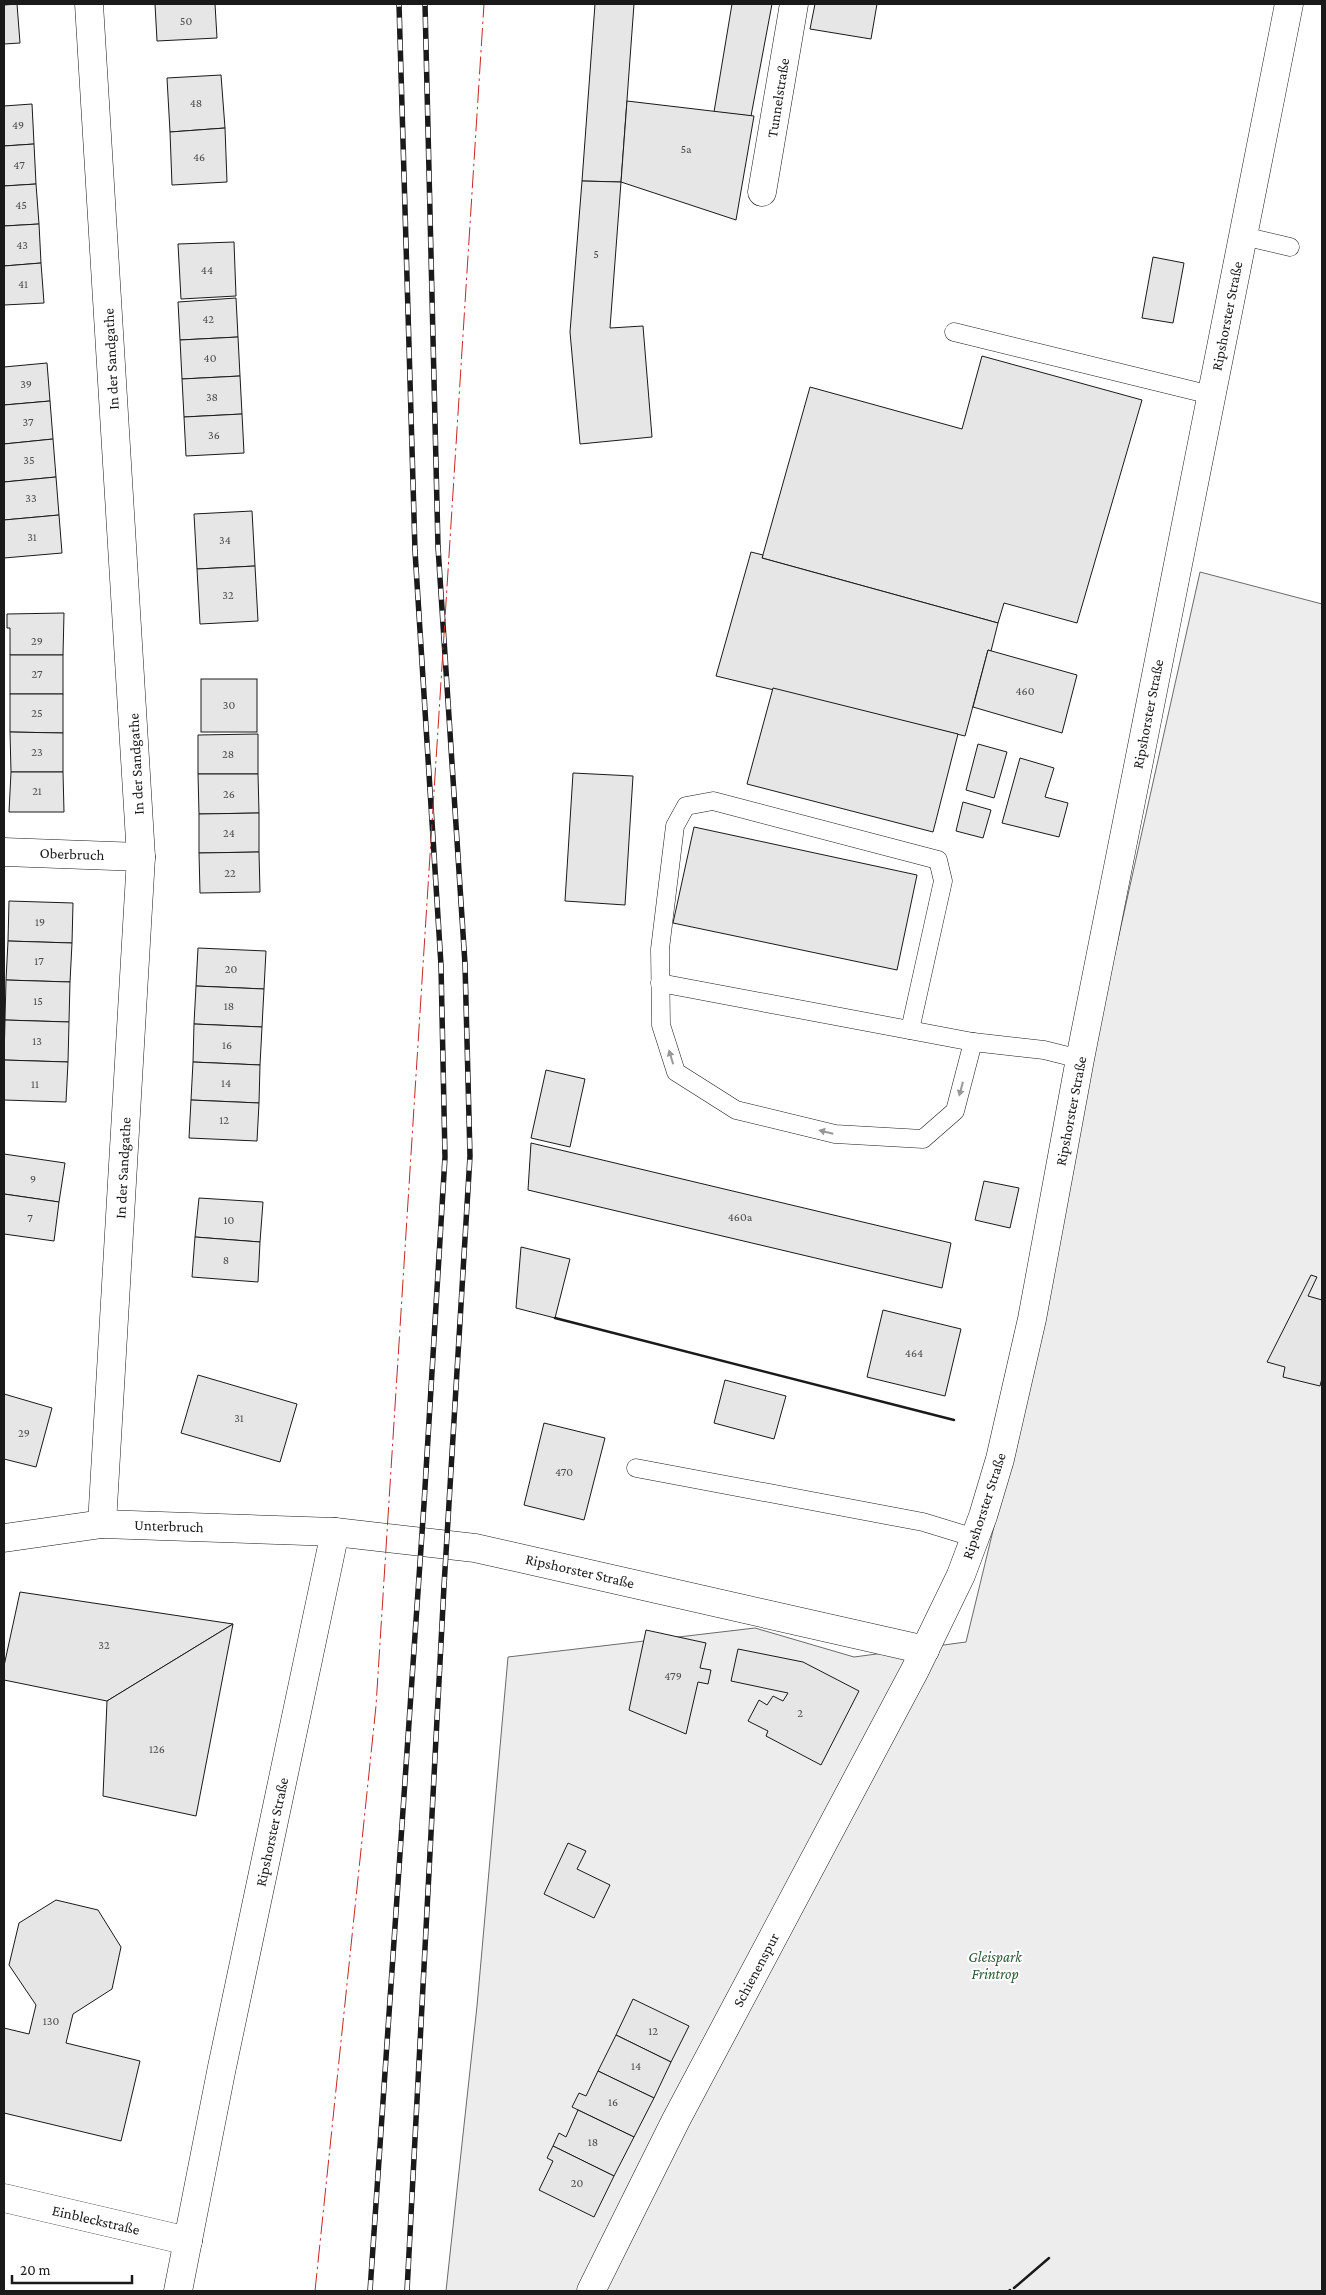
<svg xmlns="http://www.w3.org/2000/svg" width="1326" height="2295" viewBox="0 0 1326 2295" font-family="'Crimson Pro',serif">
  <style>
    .built { fill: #ededed; stroke: #6a6a6a }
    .building { fill: #e6e6e6; stroke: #1a1a1a }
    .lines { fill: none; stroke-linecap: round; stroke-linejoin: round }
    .service-casing { stroke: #1a1a1a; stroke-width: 19 }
    .minor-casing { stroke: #1a1a1a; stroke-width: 29 }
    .service { stroke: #fff; stroke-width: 18 }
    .minor { stroke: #fff; stroke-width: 28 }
    .rail-casing { stroke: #1a1a1a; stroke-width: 5.5 }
    .rail { stroke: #fff; stroke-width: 4; stroke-dasharray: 11; stroke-linecap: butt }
    .wall { stroke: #1a1a1a; stroke-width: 2.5 }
    .power { stroke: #c62828; stroke-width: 1; stroke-dasharray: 18 4 2.5 4; stroke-linecap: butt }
    .oneway { fill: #989898 }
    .labels { text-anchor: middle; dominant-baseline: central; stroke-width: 4; stroke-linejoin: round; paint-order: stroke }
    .number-label { font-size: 12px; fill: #4d4d4d }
    .street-label { font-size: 15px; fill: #1a1a1a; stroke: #fff }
    .park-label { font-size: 15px; font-style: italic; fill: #2b5a34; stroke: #fff }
  </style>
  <rect width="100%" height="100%" fill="#fff"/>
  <!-- built -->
  <polygon class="built" points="1200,572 1322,604 1322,2291 446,2291 477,2006 508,1657 755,1628 854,1657 966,1642 1046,1312 1092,1056"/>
  <!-- building -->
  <g class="building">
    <polygon points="17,4 20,43 4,44 4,5"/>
    <polygon points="155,4 215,4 217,38 157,41"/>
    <polygon points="595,4 634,4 621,182 582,181"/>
    <polygon points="732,4 772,4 751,116 714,112"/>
    <polygon points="815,4 877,4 871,39 810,29"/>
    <polygon points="221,75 225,128 170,132 167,78"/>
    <polygon points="627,101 754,116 736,220 621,182"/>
    <polygon points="32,104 34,144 4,146 4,106"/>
    <polygon points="225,128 227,182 172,185 170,132"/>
    <polygon points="34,144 36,184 4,186 4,146"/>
    <polygon points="582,181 621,182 610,328 643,326 652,437 580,444 570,332"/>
    <polygon points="36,184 39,224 4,226 4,186"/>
    <polygon points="39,224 41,263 4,266 4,226"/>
    <polygon points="234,242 236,296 181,299 178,244"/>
    <polygon points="1153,257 1184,263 1173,323 1142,318"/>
    <polygon points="41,263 44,303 4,305 4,266"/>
    <polygon points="236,298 238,337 180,340 178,302"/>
    <polygon points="238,337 240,376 182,379 180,340"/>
    <polygon points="982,356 1142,400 1077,623 1004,603 998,623 762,558 810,387 962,429"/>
    <polygon points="47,363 50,401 4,405 4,367"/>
    <polygon points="240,376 242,414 184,417 182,379"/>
    <polygon points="50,401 53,439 4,444 4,405"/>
    <polygon points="242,414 244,453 186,456 184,417"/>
    <polygon points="53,439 56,477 4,482 4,444"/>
    <polygon points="56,477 59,515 4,520 4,482"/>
    <polygon points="252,511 255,566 197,569 194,514"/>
    <polygon points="59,515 62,553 4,558 4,520"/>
    <polygon points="751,552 763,555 762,558 998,623 991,651 988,650 965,736 716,676"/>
    <polygon points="255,566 258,621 200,624 197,569"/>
    <polygon points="64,613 63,655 10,655 10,628 7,628 7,614"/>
    <polygon points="988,650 1077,675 1062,733 973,707"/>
    <rect x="10" y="655" width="53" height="39"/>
    <rect x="201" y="679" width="56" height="53"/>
    <polygon points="773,688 958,734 933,832 747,784"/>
    <polygon points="10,694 63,694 63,733 10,732"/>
    <polygon points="10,732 63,733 63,772 11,772"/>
    <polygon points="258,734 258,774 198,774 198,735"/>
    <polygon points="978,744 1007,752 994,798 966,790"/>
    <polygon points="1020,758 1054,768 1045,797 1068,803 1059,837 1002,823"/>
    <polygon points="11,772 63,772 64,812 9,812"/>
    <polygon points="573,773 633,776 625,905 565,901"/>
    <polygon points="198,774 258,774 259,813 199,814"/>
    <polygon points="963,802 991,810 983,838 956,831"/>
    <polygon points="259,813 259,852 199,853 199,814"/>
    <polygon points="694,827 917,875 897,970 673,923"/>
    <polygon points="259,852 260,892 200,893 199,853"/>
    <polygon points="9,901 73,903 72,943 8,941"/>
    <polygon points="8,941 72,943 70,982 6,980"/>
    <polygon points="198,948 266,951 264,989 196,986"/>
    <polygon points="6,980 70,982 69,1022 5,1020"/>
    <polygon points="196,986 264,989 262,1027 194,1024"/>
    <polygon points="5,1020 69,1022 68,1062 4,1060"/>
    <polygon points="194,1024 262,1027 260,1065 193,1062"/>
    <polygon points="4,1060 68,1062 66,1102 4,1100"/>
    <polygon points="193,1062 260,1065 259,1103 191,1100"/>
    <polygon points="546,1070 585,1079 570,1147 531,1138"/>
    <polygon points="191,1100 259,1103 257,1141 189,1138"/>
    <polygon points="531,1143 951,1243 942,1288 528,1190"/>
    <polygon points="4,1154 65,1163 59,1202 4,1194"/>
    <polygon points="984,1181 1019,1188 1010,1228 975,1220"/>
    <polygon points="4,1194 59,1202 54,1241 4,1234"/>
    <polygon points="199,1198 263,1202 260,1242 195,1237"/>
    <polygon points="195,1237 260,1242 258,1282 192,1277"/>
    <polygon points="521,1247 570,1259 555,1318 516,1308"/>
    <polygon points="1311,1275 1317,1277 1308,1296 1322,1300 1322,1378 1320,1386 1283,1377 1285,1367 1267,1362"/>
    <polygon points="883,1310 961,1329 945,1396 867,1377"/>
    <polygon points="198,1375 297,1404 280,1462 181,1433"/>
    <polygon points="725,1380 786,1396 774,1439 714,1423"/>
    <polygon points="4,1394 52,1408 36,1467 4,1459"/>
    <polygon points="544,1423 605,1438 584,1520 524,1505"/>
    <polygon points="20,1592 233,1624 107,1701 4,1680 4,1666"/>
    <polygon points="233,1624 196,1816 103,1796 107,1701"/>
    <polygon points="646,1630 706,1643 700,1668 711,1670 708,1684 698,1682 686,1734 629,1710"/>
    <polygon points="738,1649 803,1662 859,1691 821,1765 766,1736 768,1731 748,1721 759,1700 767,1705 773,1696 783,1701 788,1693 731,1681"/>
    <polygon points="568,1843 586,1851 577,1869 610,1885 594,1918 544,1894"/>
    <polygon points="56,1900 98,1910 121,1947 112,1989 73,2014 66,2043 140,2061 121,2141 4,2113 4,2028 29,2034 36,2005 9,1965 19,1923"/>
    <polygon points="633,1999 689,2026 671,2062 616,2035"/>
    <polygon points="616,2035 671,2062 654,2098 598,2071"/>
    <polygon points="598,2071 654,2098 634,2137 572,2107 579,2093 586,2096"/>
    <polygon points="578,2110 634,2137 614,2176 553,2146 559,2133 566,2137"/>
    <polygon points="553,2146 614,2176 594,2217 539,2190 553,2161 547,2158"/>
  </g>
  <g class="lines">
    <defs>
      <g id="service">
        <polyline points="1243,236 1290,247"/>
        <polyline points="954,332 1211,395"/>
        <polyline points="660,983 973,1042 1044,1050 1080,1059"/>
        <polyline points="910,1030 943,881 938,860 713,801 686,806 675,826 660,949 661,1025 676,1072 736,1110 835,1134 923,1139 955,1111 973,1042"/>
        <polyline points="636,1468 923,1522 975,1538"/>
      </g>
      <g id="minor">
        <polyline points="89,4 141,857 102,1524"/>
        <polyline points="762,192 794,4"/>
        <polyline points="4,852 141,857"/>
        <polyline points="4,1538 102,1524 335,1532 475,1548 925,1650"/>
        <polyline points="4,2198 188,2241"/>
        <polyline points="178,2291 222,2067 335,1532"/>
        <polyline points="591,2291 676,2120 915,1670 961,1575 983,1516 1000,1459 1032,1319 1080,1059 1289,4"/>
      </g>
    </defs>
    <!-- service casing -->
    <use href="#service" class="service-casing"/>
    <!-- minor casing -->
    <use href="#minor" class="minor-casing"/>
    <!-- service -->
    <use href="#service" class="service"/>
    <!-- minor -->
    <use href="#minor" class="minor"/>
    <defs>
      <g id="rail">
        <polyline points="370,2291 424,1504 445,1157 441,965 415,551 399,4"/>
        <polyline points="407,2291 444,1586 470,1156 465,964 438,547 425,4"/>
      </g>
    </defs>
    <!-- rail casing -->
    <use href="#rail" class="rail-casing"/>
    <!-- rail -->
    <use href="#rail" class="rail"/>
    <!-- wall -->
    <g class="wall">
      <polyline points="555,1318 954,1420"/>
      <polyline points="1014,2288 1049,2258"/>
      <polyline points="1009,2291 1010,2290"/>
    </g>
    <!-- power -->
    <polyline class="power" points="315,2291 376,1706 484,4"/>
  </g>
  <!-- one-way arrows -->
  <defs><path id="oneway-solid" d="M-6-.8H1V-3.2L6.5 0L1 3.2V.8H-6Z" transform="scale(1.25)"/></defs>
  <g class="oneway">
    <use href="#oneway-solid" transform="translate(671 1057) rotate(-107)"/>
    <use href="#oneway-solid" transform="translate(961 1089) rotate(105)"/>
    <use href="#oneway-solid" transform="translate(826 1132) rotate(-166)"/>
  </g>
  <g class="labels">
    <!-- number labels -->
    <g class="number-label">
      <text x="186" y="21">50</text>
      <text x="196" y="103">48</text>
      <text x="18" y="125">49</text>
      <text x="686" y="149">5a</text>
      <text x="199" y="157">46</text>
      <text x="19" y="165">47</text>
      <text x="21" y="205">45</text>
      <text x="22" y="245">43</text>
      <text x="596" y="254">5</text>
      <text x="207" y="270">44</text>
      <text x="23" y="284">41</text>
      <text x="208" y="319">42</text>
      <text x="210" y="358">40</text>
      <text x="26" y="384">39</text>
      <text x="212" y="397">38</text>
      <text x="28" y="422">37</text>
      <text x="214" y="435">36</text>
      <text x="29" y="460">35</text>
      <text x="31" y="498">33</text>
      <text x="32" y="537">31</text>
      <text x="225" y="540">34</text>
      <text x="228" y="595">32</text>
      <text x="37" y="641">29</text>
      <text x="37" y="674">27</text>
      <text x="1025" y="691">460</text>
      <text x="229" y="705">30</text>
      <text x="37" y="713">25</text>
      <text x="37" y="752">23</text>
      <text x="228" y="754">28</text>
      <text x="37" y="791">21</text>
      <text x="229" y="794">26</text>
      <text x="229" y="833">24</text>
      <text x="230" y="873">22</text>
      <text x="40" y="922">19</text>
      <text x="39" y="961">17</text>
      <text x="231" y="969">20</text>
      <text x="38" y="1001">15</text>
      <text x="229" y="1006">18</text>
      <text x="37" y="1041">13</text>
      <text x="227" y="1045">16</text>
      <text x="226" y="1083">14</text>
      <text x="35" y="1084">11</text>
      <text x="224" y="1120">12</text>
      <text x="33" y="1179">9</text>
      <text x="740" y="1217">460a</text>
      <text x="30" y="1218">7</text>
      <text x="229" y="1220">10</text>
      <text x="226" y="1260">8</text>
      <text x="914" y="1353">464</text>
      <text x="239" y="1418">31</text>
      <text x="24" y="1433">29</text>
      <text x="564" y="1472">470</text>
      <text x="104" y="1645">32</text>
      <text x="673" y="1676">479</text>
      <text x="800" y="1713">2</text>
      <text x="157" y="1749">126</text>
      <text x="51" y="2021">130</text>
      <text x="653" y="2031">12</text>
      <text x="636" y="2066">14</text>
      <text x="613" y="2102">16</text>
      <text x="593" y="2142">18</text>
      <text x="577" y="2183">20</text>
    </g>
    <!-- street labels -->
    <g class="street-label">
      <text transform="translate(778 98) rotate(-81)">Tunnelstraße</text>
      <text transform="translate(1227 316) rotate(-79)">Ripshorster Straße</text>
      <text transform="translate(111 359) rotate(-93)">In der Sandgathe</text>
      <text transform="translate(1148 714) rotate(-79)">Ripshorster Straße</text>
      <text transform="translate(136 764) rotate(-93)">In der Sandgathe</text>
      <text transform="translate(72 854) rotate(2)">Oberbruch</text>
      <text transform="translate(1071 1111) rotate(-79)">Ripshorster Straße</text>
      <text transform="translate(123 1168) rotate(-87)">In der Sandgathe</text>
      <text transform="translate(984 1506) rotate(-72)">Ripshorster Straße</text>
      <text transform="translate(169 1526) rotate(2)">Unterbruch</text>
      <text transform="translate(580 1571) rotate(13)">Ripshorster Straße</text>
      <text transform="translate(272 1832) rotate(-78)">Ripshorster Straße</text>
      <text transform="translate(756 1970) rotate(-62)">Schienenspur</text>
      <text transform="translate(96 2220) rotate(13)">Einbleckstraße</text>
    </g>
    <!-- park labels -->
    <g class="park-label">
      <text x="995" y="1957">Gleispark<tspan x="995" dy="17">Frintrop</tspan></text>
    </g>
  </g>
  <!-- border -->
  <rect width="1326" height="2295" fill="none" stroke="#1a1a1a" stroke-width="10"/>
  <!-- scale -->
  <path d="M12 2275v8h120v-8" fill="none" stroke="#1a1a1a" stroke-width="2.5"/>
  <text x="20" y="2275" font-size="15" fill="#1a1a1a" stroke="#ffffff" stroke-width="4" paint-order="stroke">20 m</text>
</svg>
